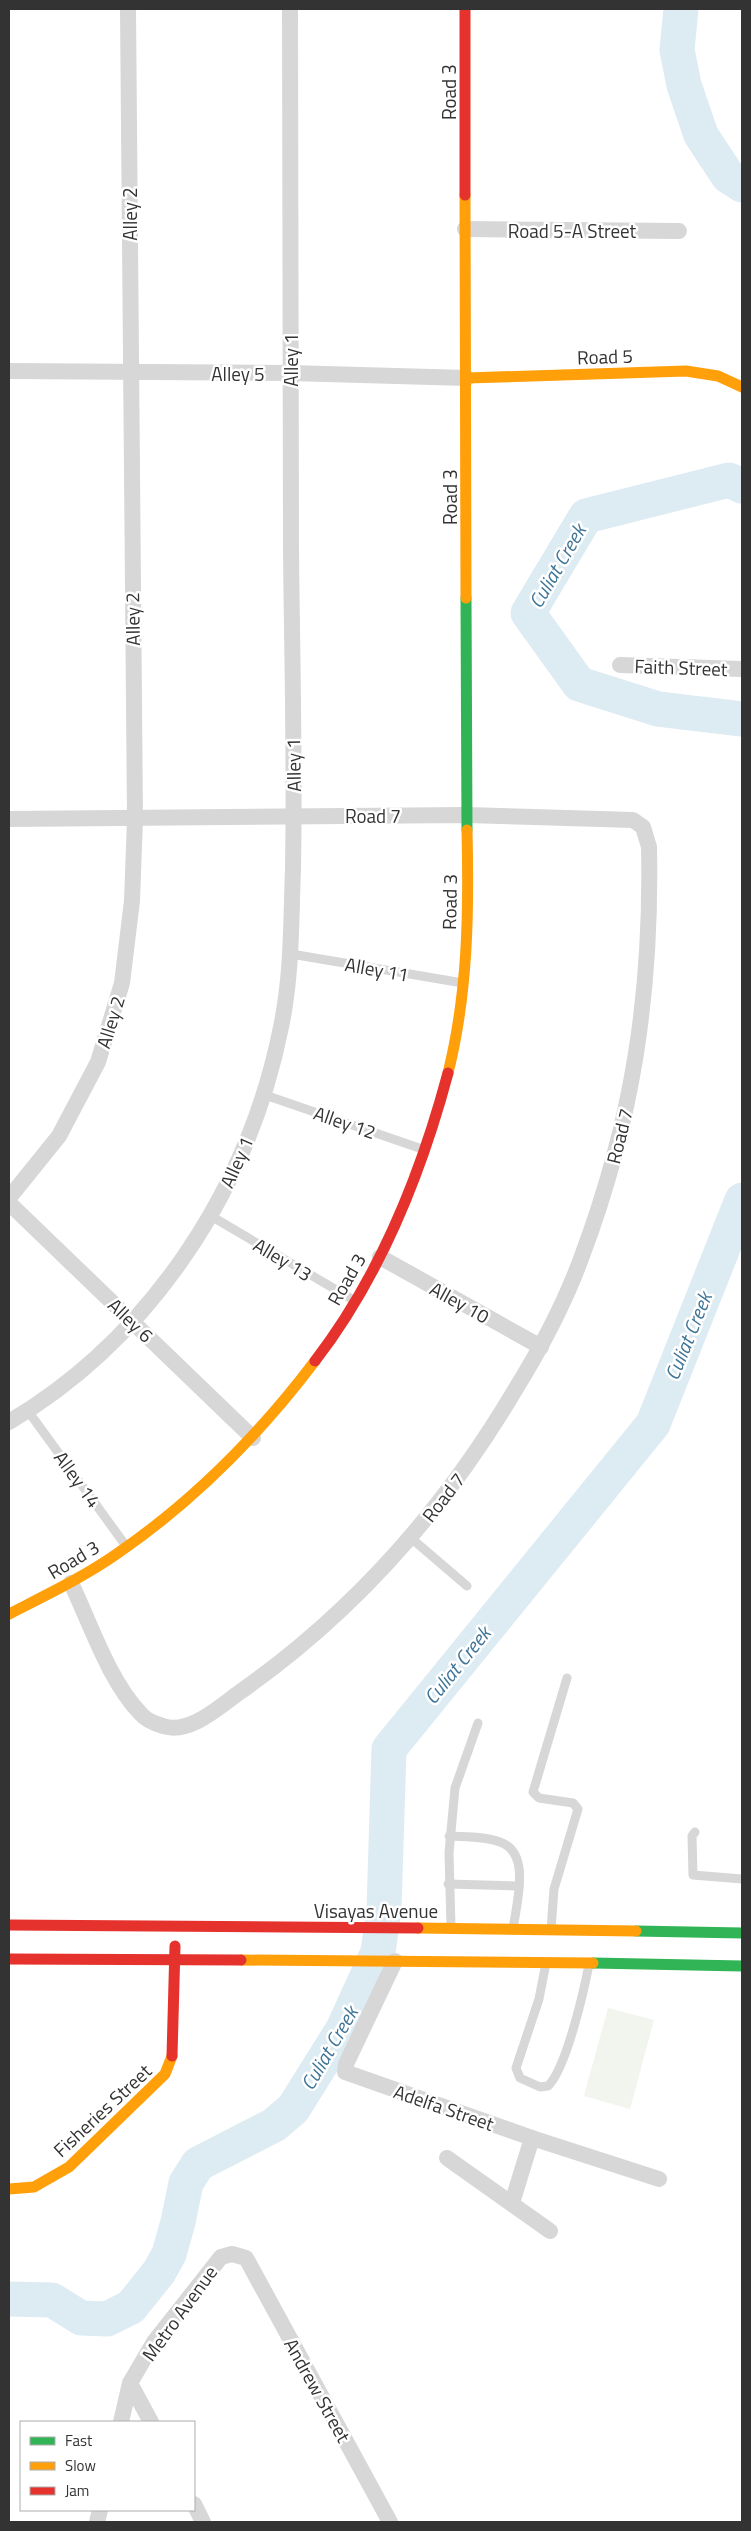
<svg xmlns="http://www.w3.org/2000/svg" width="751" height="2531" viewBox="0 0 751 2531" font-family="'Titillium Web',sans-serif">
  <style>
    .green { fill: #f1f5ed }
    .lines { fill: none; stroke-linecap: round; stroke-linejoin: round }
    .river { stroke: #ddebf3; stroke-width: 35 }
    .lane { stroke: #d7d7d7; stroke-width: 9 }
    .street { stroke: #d7d7d7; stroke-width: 16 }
    .fast { stroke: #30b455; stroke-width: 11 }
    .slow { stroke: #ff9f0a; stroke-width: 11 }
    .jam { stroke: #e5322d; stroke-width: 11 }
    .labels { text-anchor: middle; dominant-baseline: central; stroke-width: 5; stroke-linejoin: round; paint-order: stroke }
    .street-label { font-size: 19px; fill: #333; stroke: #fff }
    .water-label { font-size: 20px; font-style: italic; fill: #3f7597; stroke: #fff }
  </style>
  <rect width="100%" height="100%" fill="#fff"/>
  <!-- green -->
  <polygon class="green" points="608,2008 654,2020 630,2109 584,2096"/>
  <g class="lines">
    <!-- river -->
    <g class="river">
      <polyline points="681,9 677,50 684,85 701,135 728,176 742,185"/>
      <polyline points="742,486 729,480 586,516 528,613 579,684 658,709 742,719"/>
      <polyline points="9,2299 52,2300 81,2318 107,2319 131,2307 159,2272 169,2254 178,2222 186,2183 198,2164 274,2125 293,2109 343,2029 378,1952 384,1909 389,1749 653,1424 742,1200"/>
    </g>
    <!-- lane -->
    <g class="lane">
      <polyline points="291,954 463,983"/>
      <polyline points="265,1095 425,1150"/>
      <polyline points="211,1216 355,1301"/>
      <polyline points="28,1411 126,1546"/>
      <polyline points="411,1538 467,1586"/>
      <polyline points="695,1832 692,1836 693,1875 742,1879"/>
      <path d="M449 1836C466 1837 484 1836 500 1842 532 1853 516 1904 513 1930"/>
      <polyline points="448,1884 518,1886"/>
      <polyline points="451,1927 449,1853 455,1788 478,1723"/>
      <polyline points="551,1930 554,1889 578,1809 573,1803 539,1798 533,1792 567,1678"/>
      <path d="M546 1963 539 1999 516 2068 520 2078 540 2087 548 2086C566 2069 584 1991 589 1964"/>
    </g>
    <!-- street -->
    <g class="street">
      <polyline points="465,229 679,231"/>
      <polyline points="9,371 290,373 467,378"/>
      <polyline points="620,665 742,669"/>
      <path d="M9 819 466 815 633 820 643 827 649 847C652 992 633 1120 582 1256 565 1303 541 1348 515 1390 444 1510 354 1612 240 1692 220 1706 190 1735 163 1726 156 1724 146 1720 141 1714 109 1681 91 1625 71 1583"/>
      <polyline points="9,1198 59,1136 98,1062 122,983 132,901 135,819 128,9"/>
      <polyline points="9,1203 253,1438"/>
      <polyline points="380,1257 541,1347"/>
      <path d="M9 1422C151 1338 249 1188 281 1027 292 975 291 921 293 868 295 762 292 655 291 549 290 369 290 189 290 9"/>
      <polyline points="395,1961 346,2064 345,2072 532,2138 659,2179"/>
      <polyline points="447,2158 550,2231"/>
      <polyline points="512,2203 532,2138"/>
      <polyline points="130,2383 151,2422"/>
      <polyline points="121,2422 130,2383 154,2342 221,2257 232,2254 246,2258 390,2522"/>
      <polyline points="194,2504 203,2522"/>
      <polyline points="97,2522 100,2510"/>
    </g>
    <!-- fast -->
    <g class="fast">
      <polyline points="466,598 467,830"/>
      <polyline points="636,1931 742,1933"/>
      <polyline points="593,1963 742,1966"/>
    </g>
    <!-- slow -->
    <g class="slow">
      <polyline points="465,195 466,598"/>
      <polyline points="467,378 686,371 718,376 742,387"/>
      <path d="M448 1073C468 993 469 912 467 830"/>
      <path d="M9 1614C46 1595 84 1577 118 1553 195 1500 259 1435 315 1361"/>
      <polyline points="418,1928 636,1931"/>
      <polyline points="241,1960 593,1963"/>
      <polyline points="9,2189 34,2187 69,2167 165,2074 172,2056"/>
    </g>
    <!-- jam -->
    <g class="jam">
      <polyline points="465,9 465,195"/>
      <path d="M315 1361C379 1278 421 1174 448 1073"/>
      <polyline points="9,1925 418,1928"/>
      <polyline points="9,1959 241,1960"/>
      <polyline points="172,2056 175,1946"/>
    </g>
  </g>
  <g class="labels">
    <!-- street labels -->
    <g class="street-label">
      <text transform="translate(448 92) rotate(-90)">Road 3</text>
      <text transform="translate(129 214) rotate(-90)">Alley 2</text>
      <text x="572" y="230">Road 5-A Street</text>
      <text transform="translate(605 356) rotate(-2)">Road 5</text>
      <text transform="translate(290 360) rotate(-90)">Alley 1</text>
      <text x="238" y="373">Alley 5</text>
      <text transform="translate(449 497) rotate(-90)">Road 3</text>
      <text transform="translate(132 619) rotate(-91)">Alley 2</text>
      <text transform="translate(681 667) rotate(2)">Faith Street</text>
      <text transform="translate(293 765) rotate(-91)">Alley 1</text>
      <text x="373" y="815">Road 7</text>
      <text transform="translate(449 902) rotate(-89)">Road 3</text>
      <text transform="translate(377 969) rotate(10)">Alley 11</text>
      <text transform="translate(110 1022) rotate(-73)">Alley 2</text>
      <text transform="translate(345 1122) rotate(19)">Alley 12</text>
      <text transform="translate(619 1136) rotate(-76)">Road 7</text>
      <text transform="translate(236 1162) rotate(-66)">Alley 1</text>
      <text transform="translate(283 1259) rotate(31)">Alley 13</text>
      <text transform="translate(346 1279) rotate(-60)">Road 3</text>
      <text transform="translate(460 1302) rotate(29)">Alley 10</text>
      <text transform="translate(131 1320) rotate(44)">Alley 6</text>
      <text transform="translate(78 1479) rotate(54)">Alley 14</text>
      <text transform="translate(443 1497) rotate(-52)">Road 7</text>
      <text transform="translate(73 1559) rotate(-31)">Road 3</text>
      <text x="376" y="1910">Visayas Avenue</text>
      <text transform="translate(444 2107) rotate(19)">Adelfa Street</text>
      <text transform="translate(102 2110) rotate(-43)">Fisheries Street</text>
      <text transform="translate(179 2313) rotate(-54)">Metro Avenue</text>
      <text transform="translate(318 2390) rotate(61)">Andrew Street</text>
    </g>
    <!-- water labels -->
    <g class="water-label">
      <text transform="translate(557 566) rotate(-60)">Culiat Creek</text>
      <text transform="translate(688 1336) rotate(-68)">Culiat Creek</text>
      <text transform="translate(457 1665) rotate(-51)">Culiat Creek</text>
      <text transform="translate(329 2048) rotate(-60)">Culiat Creek</text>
    </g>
  </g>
  <!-- border -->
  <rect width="751" height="2531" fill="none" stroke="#333333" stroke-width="20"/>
  <!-- legend -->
  <rect x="20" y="2421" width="175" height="90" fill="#ffffff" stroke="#adadad"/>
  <rect x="30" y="2437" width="25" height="8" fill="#30b455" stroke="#adadad"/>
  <text x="65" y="2446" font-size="15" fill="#333333">Fast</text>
  <rect x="30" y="2462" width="25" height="8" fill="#ff9f0a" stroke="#adadad"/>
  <text x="65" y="2471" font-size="15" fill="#333333">Slow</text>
  <rect x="30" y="2487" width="25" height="8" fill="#e5322d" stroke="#adadad"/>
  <text x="65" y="2496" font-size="15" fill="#333333">Jam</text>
</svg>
